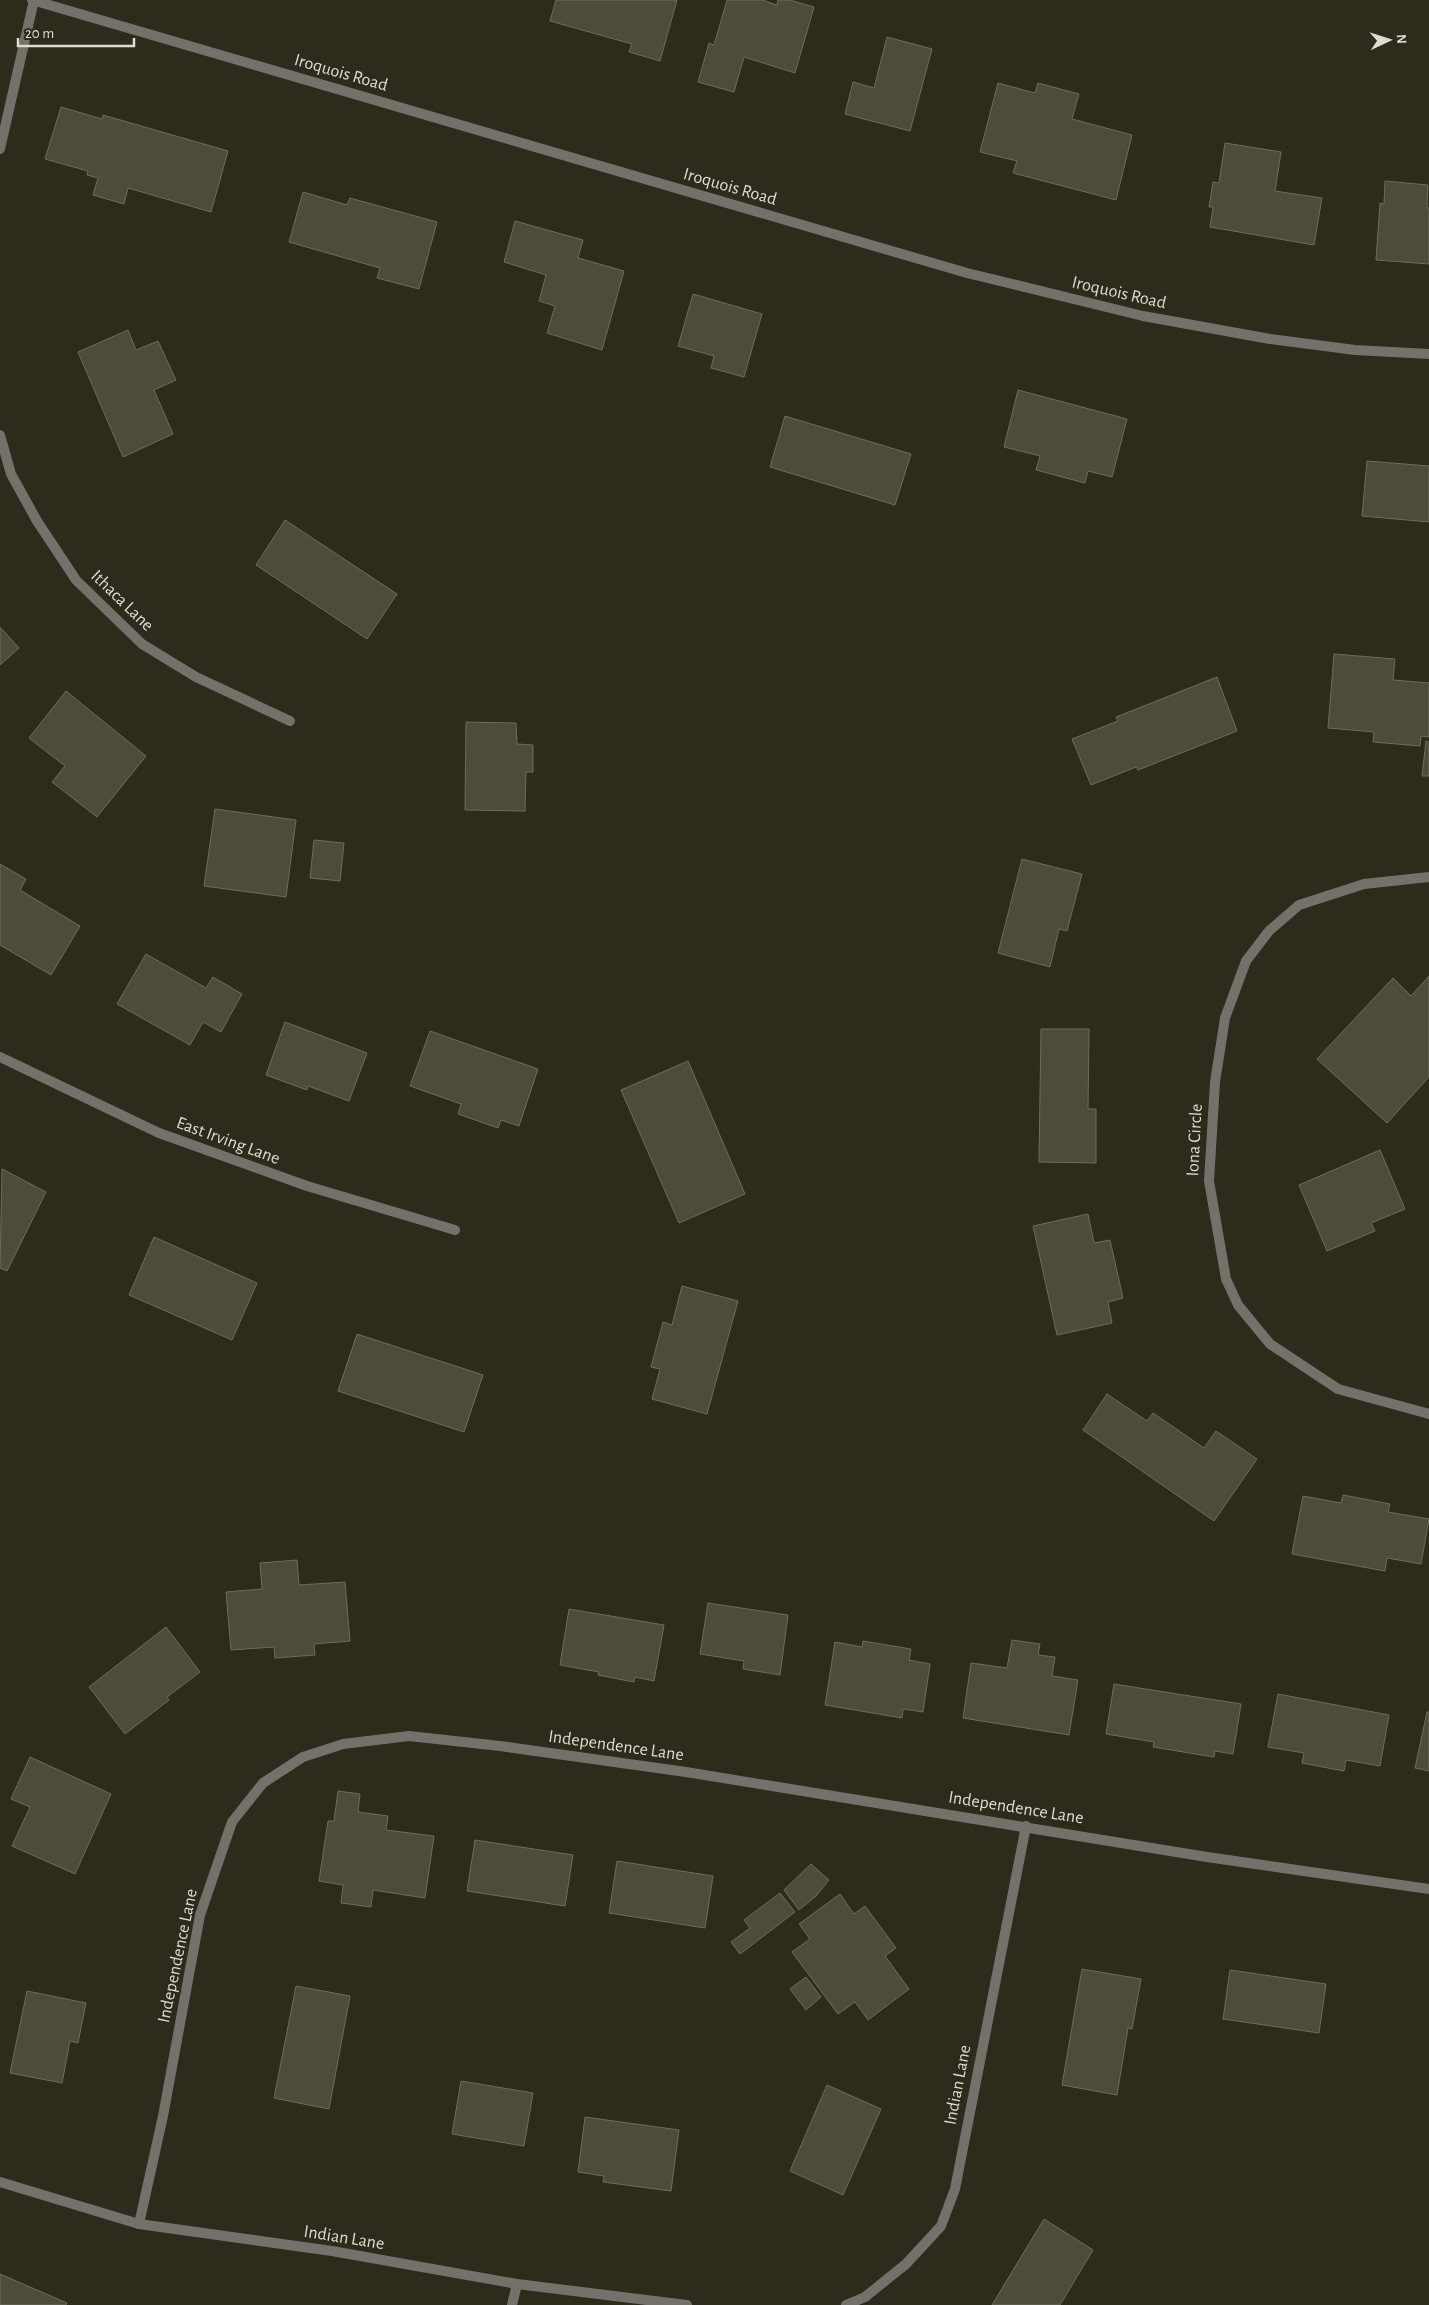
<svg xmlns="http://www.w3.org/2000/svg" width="1429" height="2305" viewBox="0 0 1429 2305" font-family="'Alegreya Sans',sans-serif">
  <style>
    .building { fill: #4d4b3c; stroke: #6e6c5c }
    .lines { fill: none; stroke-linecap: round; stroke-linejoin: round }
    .minor { stroke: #76706b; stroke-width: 10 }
    .labels { text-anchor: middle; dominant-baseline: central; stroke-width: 4.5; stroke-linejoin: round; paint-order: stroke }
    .street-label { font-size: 18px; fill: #dddcd3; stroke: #2d2b1c }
  </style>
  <rect width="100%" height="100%" fill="#2d2b1c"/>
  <!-- building -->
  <g class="building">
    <polygon points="556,0 677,0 660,61 629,52 632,44 550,21"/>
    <polygon points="727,0 762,0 777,5 778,0 790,0 814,7 795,73 744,57 734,92 698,82 709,43 714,45"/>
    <polygon points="887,37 932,49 910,131 845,114 853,82 874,88"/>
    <polygon points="998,83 1035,93 1038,83 1079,94 1072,119 1132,135 1116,200 1013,173 1017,161 980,152"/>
    <polygon points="61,107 102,119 103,115 228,151 211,212 128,188 124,204 93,195 98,178 87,175 88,171 45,159"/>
    <polygon points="1225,143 1281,152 1275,191 1322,198 1314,245 1210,227 1213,207 1209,207 1213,182 1219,183"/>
    <polygon points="1385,181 1428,185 1427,208 1429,208 1429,264 1376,260 1380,203 1384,204"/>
    <polygon points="303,192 347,205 350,198 437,222 419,289 377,278 380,268 289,242"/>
    <polygon points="515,221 583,240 578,258 624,271 602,350 547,333 555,306 539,301 546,275 504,262"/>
    <polygon points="693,294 762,314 744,377 711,368 714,356 678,346"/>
    <polygon points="128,330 136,350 158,341 176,380 154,390 173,434 123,457 78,352"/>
    <polygon points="1018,390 1127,419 1112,477 1088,471 1085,483 1036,470 1040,456 1004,447"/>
    <polygon points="785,416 911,454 895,505 770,467"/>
    <polygon points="1367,461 1429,466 1429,522 1362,516"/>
    <polygon points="285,520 397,594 367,639 256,565"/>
    <polygon points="0,627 19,648 0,665"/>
    <polygon points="1334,654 1395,659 1393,680 1429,683 1429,737 1421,736 1420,746 1373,742 1374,732 1328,728"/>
    <polygon points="1217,677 1237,731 1138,770 1136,767 1091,785 1072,739 1118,721 1116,717"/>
    <polygon points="66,691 146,756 97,817 52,782 65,766 29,738"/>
    <polygon points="466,722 516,723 517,744 533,745 533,772 526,772 525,811 465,810"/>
    <polygon points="1426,741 1429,742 1429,776 1422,776"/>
    <polygon points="215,809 296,820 286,897 204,886"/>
    <polygon points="314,840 344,843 340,881 310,878"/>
    <polygon points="1022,859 1082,874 1067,931 1059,929 1050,967 998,953"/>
    <polygon points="0,864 26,879 20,890 80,926 51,975 0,945"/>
    <polygon points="146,954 206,988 213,977 242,994 221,1032 203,1022 190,1045 117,1004"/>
    <polygon points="1429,976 1429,1077 1387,1123 1317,1059 1393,978 1411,996"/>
    <polygon points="285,1022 367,1053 349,1101 308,1086 307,1090 266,1075"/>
    <polygon points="1041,1029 1089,1029 1088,1109 1096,1109 1096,1163 1039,1162"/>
    <polygon points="430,1031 538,1069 519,1126 501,1120 498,1128 458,1114 461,1104 410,1086"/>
    <polygon points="688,1061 745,1194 679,1223 621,1090"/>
    <polygon points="1380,1150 1405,1209 1371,1223 1375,1231 1327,1251 1299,1185"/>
    <polygon points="2,1169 46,1192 7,1271 0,1268"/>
    <polygon points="1088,1214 1094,1243 1110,1240 1123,1298 1108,1302 1112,1323 1057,1335 1033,1226"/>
    <polygon points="154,1237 257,1283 232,1340 129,1295"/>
    <polygon points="682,1286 738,1301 707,1414 652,1399 660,1369 651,1367 663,1322 672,1325"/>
    <polygon points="357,1334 483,1375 464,1432 338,1391"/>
    <polygon points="1107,1394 1147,1421 1153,1413 1204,1448 1216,1431 1257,1459 1214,1521 1083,1430"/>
    <polygon points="1343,1495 1390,1504 1388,1512 1429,1519 1421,1564 1387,1558 1385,1571 1292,1554 1303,1496 1341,1503"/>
    <polygon points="297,1560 299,1585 345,1582 350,1641 314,1644 315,1655 275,1658 274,1647 231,1650 226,1592 262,1589 260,1563"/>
    <polygon points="708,1603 788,1615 780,1675 743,1669 744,1661 700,1654"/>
    <polygon points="569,1609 664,1625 654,1681 635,1677 634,1682 598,1675 599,1672 560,1665"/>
    <polygon points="166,1627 200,1672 167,1697 169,1700 125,1734 89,1687"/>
    <polygon points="1012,1640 1040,1644 1038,1655 1055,1657 1052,1676 1078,1680 1069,1735 963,1718 971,1663 1007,1668"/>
    <polygon points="863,1641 911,1649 909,1660 930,1664 923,1712 903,1709 902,1718 825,1705 835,1642 862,1647"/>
    <polygon points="1114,1684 1241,1704 1233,1754 1215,1751 1214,1757 1153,1747 1154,1742 1106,1734"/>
    <polygon points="1278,1694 1389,1715 1380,1766 1346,1760 1344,1771 1302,1763 1304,1753 1268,1747"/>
    <polygon points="1427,1712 1429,1712 1429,1771 1415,1768"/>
    <polygon points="30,1757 111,1794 75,1874 12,1846 30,1807 11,1799"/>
    <polygon points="338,1791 360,1794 358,1812 388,1816 386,1830 434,1836 425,1898 373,1890 371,1907 341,1903 343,1885 319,1881 328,1821 334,1821"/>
    <polygon points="475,1840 573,1855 565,1906 467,1891"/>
    <polygon points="617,1861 713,1876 705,1928 609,1913"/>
    <polygon points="811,1864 829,1880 816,1896 799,1910 784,1890"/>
    <polygon points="780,1893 795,1912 740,1954 731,1942 750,1928 744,1920"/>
    <polygon points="840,1894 854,1914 865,1906 896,1948 885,1956 909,1989 868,2020 855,2002 838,2014 792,1952 810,1939 799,1924"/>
    <polygon points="1082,1969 1141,1979 1132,2029 1128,2028 1117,2095 1062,2085"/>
    <polygon points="1230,1970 1326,1984 1319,2033 1223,2019"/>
    <polygon points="806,1977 821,1997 806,2010 790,1989"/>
    <polygon points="296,1986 350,1996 329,2109 274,2098"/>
    <polygon points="27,1991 86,2003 78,2043 70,2041 62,2083 10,2073"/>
    <polygon points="461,2081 533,2093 524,2146 452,2134"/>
    <polygon points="827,2085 881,2109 843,2195 790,2171"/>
    <polygon points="585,2117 679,2130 671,2191 603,2182 604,2176 578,2172"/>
    <polygon points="1044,2219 1093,2250 1060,2305 992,2305"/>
    <polygon points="0,2274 67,2303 66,2305 0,2305"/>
  </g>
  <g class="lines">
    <!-- minor -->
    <g class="minor">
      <polyline points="32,0 967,273 1143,316 1270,339 1355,350 1429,354"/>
      <polyline points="0,149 34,0"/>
      <polyline points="0,435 11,474 37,521 76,580 142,644 196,677 290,721"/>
      <polyline points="1429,877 1364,884 1299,905 1269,931 1246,961 1225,1018 1215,1082 1209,1181 1226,1279 1238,1305 1270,1344 1338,1389 1429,1414"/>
      <polyline points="0,1057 159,1133 307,1186 455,1230"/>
      <polyline points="0,2182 139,2224 332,2251 517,2284 687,2305"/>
      <polyline points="139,2224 163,2116 200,1915 232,1822 263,1783 303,1757 343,1744 409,1736 500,1746 686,1772 1207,1857 1429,1889"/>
      <polyline points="512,2305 517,2284"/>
      <polyline points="846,2305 865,2297 906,2264 941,2226 955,2189 1026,1826"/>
    </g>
  </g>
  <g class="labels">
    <!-- street labels -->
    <g class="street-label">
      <text transform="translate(341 73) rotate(16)">Iroquois Road</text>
      <text transform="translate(730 187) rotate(16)">Iroquois Road</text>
      <text transform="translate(1119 293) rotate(13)">Iroquois Road</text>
      <text transform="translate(122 601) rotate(44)">Ithaca Lane</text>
      <text transform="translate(1195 1140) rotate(-87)">Iona Circle</text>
      <text transform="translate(228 1141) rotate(20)">East Irving Lane</text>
      <text transform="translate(616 1746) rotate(8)">Independence Lane</text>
      <text transform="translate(1016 1808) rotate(9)">Independence Lane</text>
      <text transform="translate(178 1956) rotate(-78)">Independence Lane</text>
      <text transform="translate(958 2085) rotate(-79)">Indian Lane</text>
      <text transform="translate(344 2238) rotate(9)">Indian Lane</text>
    </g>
  </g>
  <!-- north arrow -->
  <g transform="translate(1389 40) rotate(86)" stroke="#2d2b1c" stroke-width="4" paint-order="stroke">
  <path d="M0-4L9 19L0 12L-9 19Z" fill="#dddcd3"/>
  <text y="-8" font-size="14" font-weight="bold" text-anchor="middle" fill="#dddcd3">N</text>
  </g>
  <!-- scale -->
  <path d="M18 38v8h116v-8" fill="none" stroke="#dddcd3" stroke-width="2.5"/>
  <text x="25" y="38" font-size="15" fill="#dddcd3" stroke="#2d2b1c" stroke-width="4" paint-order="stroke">20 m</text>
</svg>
